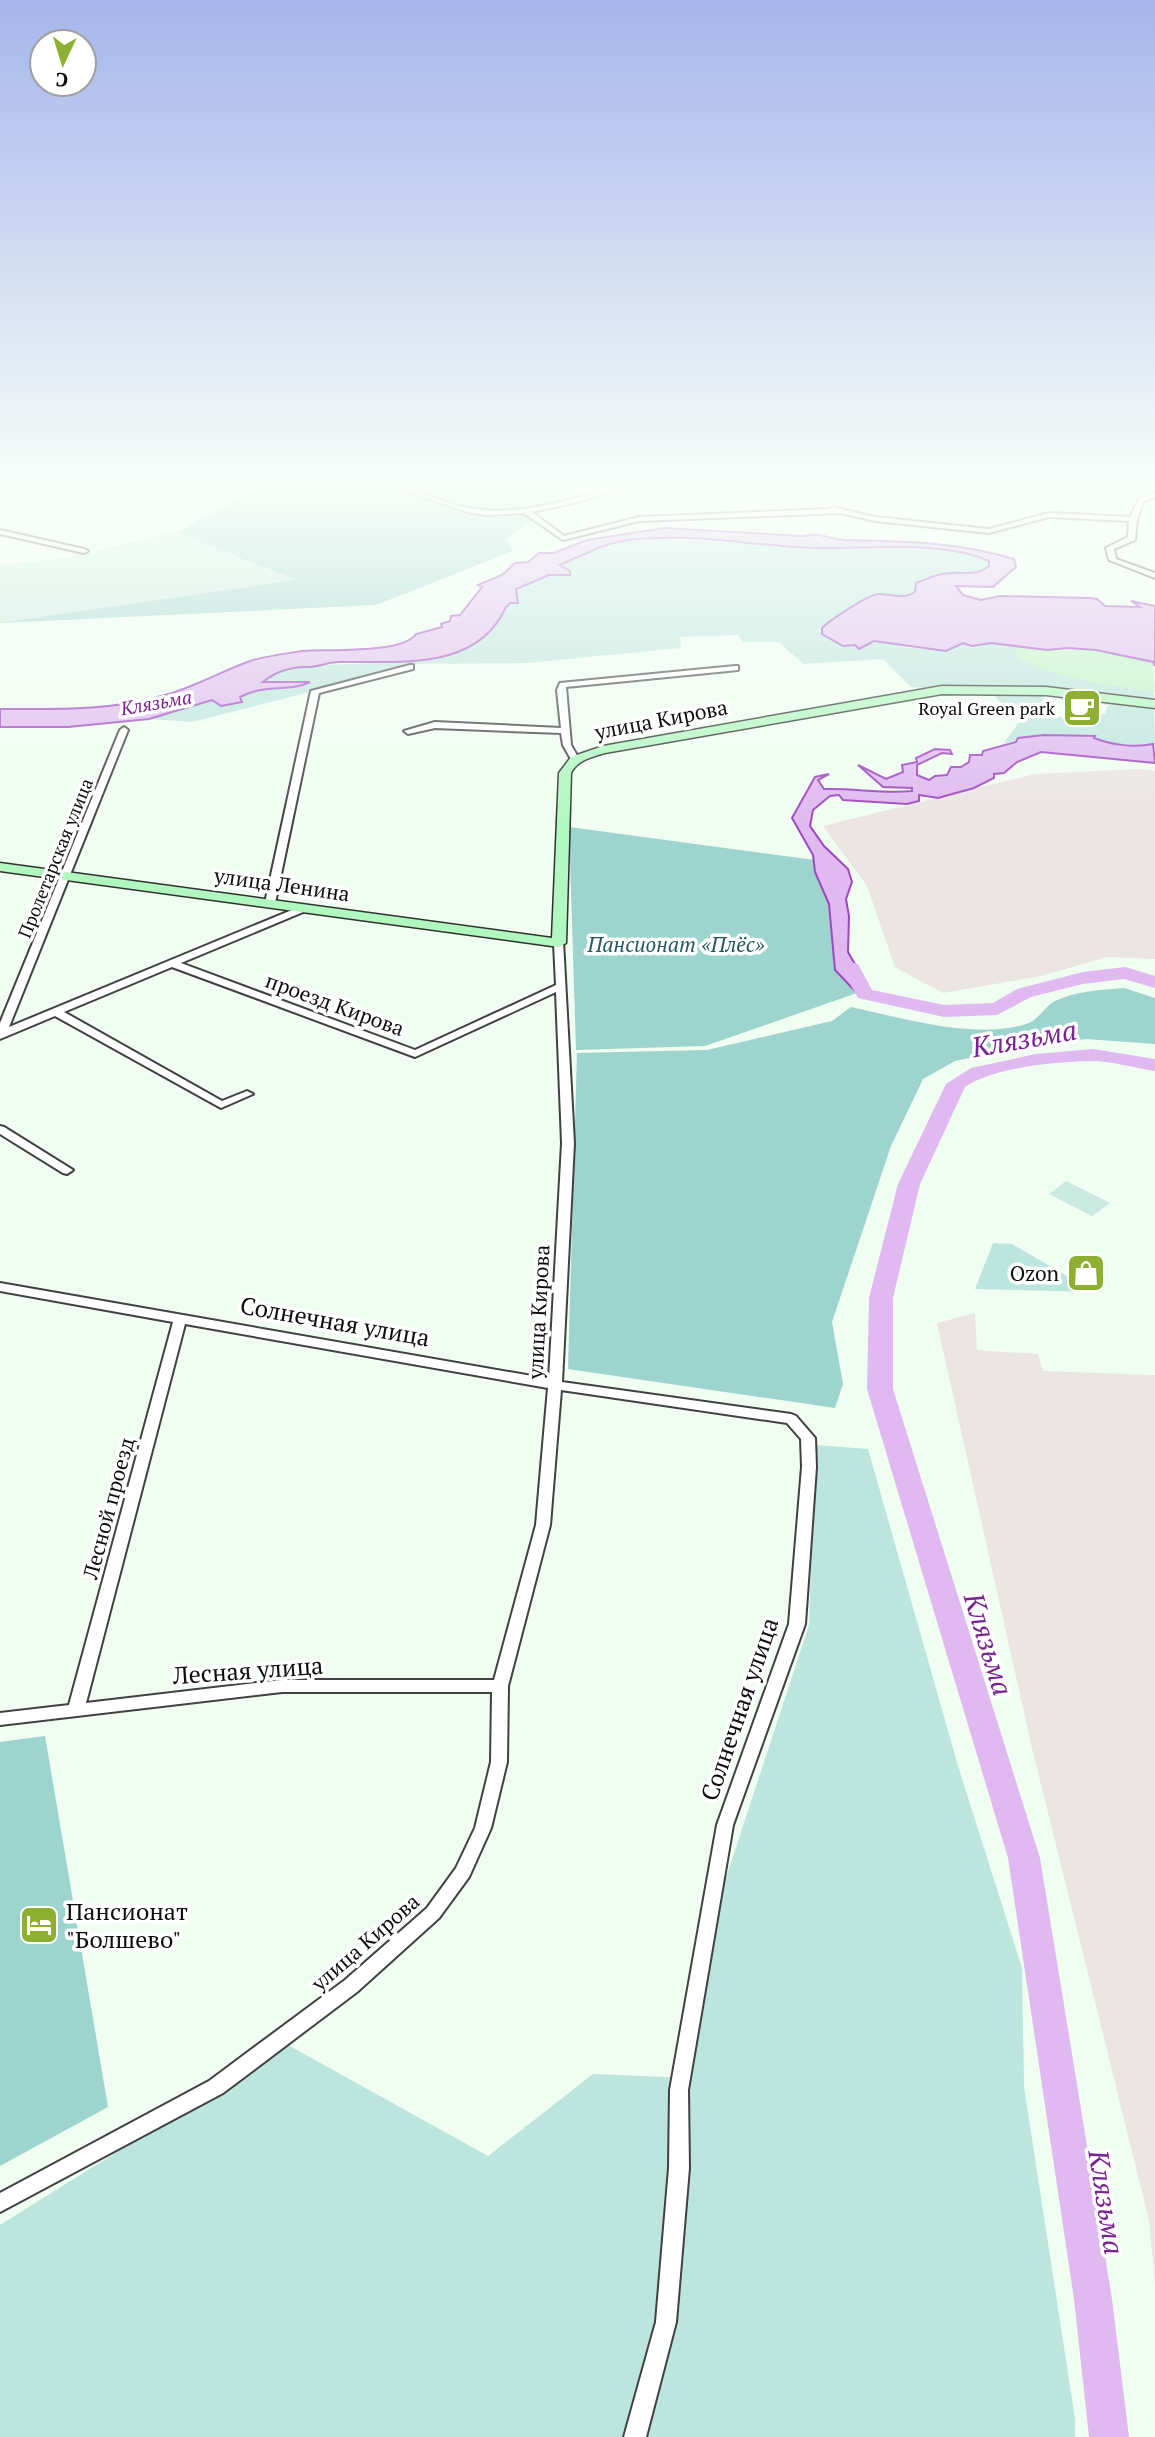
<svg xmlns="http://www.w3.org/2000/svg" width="1155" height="2437" viewBox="0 0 1155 2437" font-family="'PT Serif',serif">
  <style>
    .industrial { fill: #ebe5e3 }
    .green { fill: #bce5dd; fill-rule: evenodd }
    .forest { fill: #9dd4cd }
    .sand { fill: #c0f5c6 }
    .pitch { fill: #caeae0 }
    .water { fill: #e0b9f0; stroke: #9f47c0; stroke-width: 2 }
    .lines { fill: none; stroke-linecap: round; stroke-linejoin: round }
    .river { fill: #e0b9f0; fill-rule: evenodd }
    .street-casing { stroke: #414141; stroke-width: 4 }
    .secondary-casing { stroke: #303030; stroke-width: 3 }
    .street { fill: #fff; fill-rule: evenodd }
    .secondary { fill: #b1f7c0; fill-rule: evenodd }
    .labels { text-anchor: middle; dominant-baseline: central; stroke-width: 7; stroke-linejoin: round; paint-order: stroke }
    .far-poi-label { font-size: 18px; fill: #0e0e0e; stroke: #fff; text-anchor: end }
    .far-street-label { font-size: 18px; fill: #0e0e0e; stroke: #fff }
    .far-water-label { font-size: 19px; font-style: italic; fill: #792393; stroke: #fff }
    .street-label { font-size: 21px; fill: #0e0e0e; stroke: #fff }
    .park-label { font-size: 21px; font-style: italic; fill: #24585f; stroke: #fff }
    .poi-label { font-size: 21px; fill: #0e0e0e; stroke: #fff; text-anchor: end }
    .near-street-label { font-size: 24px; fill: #0e0e0e; stroke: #fff }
    .near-poi-label { font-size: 24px; fill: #0e0e0e; stroke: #fff; text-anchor: start }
    .near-water-label { font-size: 28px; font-style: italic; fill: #792393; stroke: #fff }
  </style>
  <rect width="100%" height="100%" fill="#f0fdf1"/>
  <!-- industrial -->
  <g class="industrial">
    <polygon points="1141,769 1155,771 1155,959 1107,957 1041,976 943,993 895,967 867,886 823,826 1034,774"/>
    <polygon points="975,1313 977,1350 1038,1354 1043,1371 1155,1375 1155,2284 1149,2220 1031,1744 937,1323"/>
  </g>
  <!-- green -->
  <g class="green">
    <path d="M650 538 822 548 947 550 989 560V566C976 576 966 572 951 573 939 573 927 579 916 583L915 592 910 596 876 594 831 619 839 640 837 643 843 646 892 641 904 647 946 651 963 643 972 646 991 643 1153 663 1155 745H1120L1093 738 1044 735 1004 743 1019 722 991 692 911 687 883 659 803 664 779 642H743L738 635 680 637 681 648 527 663 419 664 192 722 149 719 212 700 221 706 241 703 240 698C260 686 278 686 301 687L262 682 272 675 301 666 427 661 459 652 510 603 516 589 550 575H570V571L559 565 606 544ZM1053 694 1104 700 1103 704 1108 705 1105 714 1069 712 1064 718 1039 712 1043 697Z"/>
    <polygon points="993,1243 1012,1244 1094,1292 975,1289"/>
    <polygon points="815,1445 868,1449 958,1766 1022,1968 1024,2087 1075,2419 1075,2437 0,2437 0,2225 288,2045 488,2156 593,2074 689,2078 721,1893 809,1625"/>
  </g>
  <!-- forest -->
  <g class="forest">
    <polygon points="265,485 577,485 507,539 513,551 376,605 0,623 0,565 63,559 177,532"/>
    <polygon points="569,827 815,860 815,872 829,904 835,970 857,993 705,1046 576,1050"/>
    <path d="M1124 988 1155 998V1044L1086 1039 1024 1047 955 1061 923 1079 891 1146 832 1322 843 1384 835 1408 568 1369 577 1053 707 1050 832 1021 851 1007C901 1018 977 1040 1026 1024 1038 1021 1045 1006 1055 1001 1076 991 1101 990 1124 988Z"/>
    <polygon points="45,1736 108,2107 0,2166 0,1742"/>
  </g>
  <!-- sand -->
  <path class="sand" d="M1038 647C1055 654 1075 648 1093 650 1113 652 1133 658 1153 663L1155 692C1116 686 1047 678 1016 655V648Z"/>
  <!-- pitch -->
  <g class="pitch">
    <polygon points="177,532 296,580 0,623 0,565 63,559"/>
    <polygon points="1066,1181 1110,1203 1092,1216 1049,1194"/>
  </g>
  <!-- water -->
  <g class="water">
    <path d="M665 528 802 536C824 532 827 539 845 540 909 542 950 541 1014 559L1016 567 993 587 956 586 963 595 981 600 1000 596 1089 598 1097 599 1105 606 1140 607 1131 601 1155 606V666L1153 662 1096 650 1068 648 1047 650 991 643 972 646 963 643 946 651 874 641 859 649 855 645 843 646 822 634V628C830 620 868 595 878 594 891 594 903 600 915 592L916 583C926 579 939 573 950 573 966 572 976 576 989 566V561C942 540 871 549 820 548 757 547 692 532 629 540 603 543 584 555 560 565L570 571V575H549L516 589 518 603H510L506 607C477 672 398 661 339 662 329 662 318 667 307 667 291 667 276 671 263 682H310C288 693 267 683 240 697L242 702 221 706 212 700 149 719 68 727H0V709C56 709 111 711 165 695 194 687 222 671 250 661 261 657 289 653 302 651 326 649 403 654 416 634L442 627 441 624 450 621 451 616 460 615 482 587 478 585 502 575 515 563 528 562 539 553H554L587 540Z"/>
    <path d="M1044 735 1095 736 1094 738C1112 745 1135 748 1153 744L1155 763 1041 752 1017 762 1004 773 994 774V778L974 788 938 798 919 795V801L907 804 843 800 839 795 830 796 813 810 810 826 824 846 848 869 852 882 846 899 849 916 848 952 872 994 857 993 835 970 829 904 815 872 813 855 792 818 815 777 829 774 818 780 824 789C854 788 883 794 912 791V788L883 787 858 765 886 779 903 772 902 765 917 762 916 758 935 749 950 750 952 754 942 753 917 765V775L929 780 935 776 947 775 951 767H961L969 762 970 755H982L983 751 1016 742 1018 738Z"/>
  </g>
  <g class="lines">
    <!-- river -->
    <g class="river">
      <polygon points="851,962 858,964 872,990 944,1005 993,1003 1017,989 1083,972 1125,967 1155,976 1155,988 1124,979 1083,984 1031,997 997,1015 944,1017 858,998 841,968"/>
      <path d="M1093 1049 1155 1059V1071C1134 1068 1112 1061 1091 1061 1055 1062 995 1067 965 1087L920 1184 893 1298V1389L1040 1858 1112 2299 1129 2437H1089L1074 2299 1008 1858 867 1389 869 1298 898 1184 946 1084 971 1068 1036 1054Z"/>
    </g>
    <defs>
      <g id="street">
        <path d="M392 485H401C424 493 445 504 468 508 521 518 573 498 623 485H634L573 503 532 512 564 536 639 517 830 509 833 507 875 517 989 529 1049 513 1130 517 1139 499 1155 493V497L1144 501 1137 519 1135 540 1114 549 1116 559 1155 573V578L1109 560 1106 548 1128 537 1129 521 1049 517 989 533 875 521 841 513 639 521 563 540 524 513 487 515 467 512Z"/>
        <polygon points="0,530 84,549 88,551 84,553 0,534"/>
        <polygon points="410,665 413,665 413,669 319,693 275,903 274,905 266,905 265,903 311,691"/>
        <polygon points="735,666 738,666 738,670 566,687 571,745 579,759 575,762 572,761 563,745 561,733 435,728 408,734 404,731 435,722 561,728 557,690 560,683"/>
        <path d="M124 727 128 730 9 1027 304 905 309 908 308 910 181 963 415 1050 556 985 554 943 559 940 563 941 574 1143 562 1382 791 1414 796 1416 815 1438 816 1467 805 1624 733 1825 688 2090 689 2168 676 2322 646 2437H624L656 2322 669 2168 670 2090 717 1825 789 1624 802 1467 801 1439 787 1423 561 1390 550 1525 508 1686 507 1762 491 1828 469 1877 439 1918 357 1992 223 2093 0 2212V2193L209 2081 345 1980 427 1908 456 1868 475 1828 491 1762 492 1692H282L0 1725V1713L69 1705 173 1322 0 1291V1283L549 1379 562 1143 556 992 415 1057 172 967 64 1012 222 1101 247 1091 253 1094 221 1108 55 1016 0 1039V1023L120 730ZM185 1324 548 1388 536 1525 494 1680H282L86 1703Z"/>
        <polygon points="0,1126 4,1127 73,1170 67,1174 63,1173 0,1134"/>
      </g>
      <path id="secondary" d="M942 686 1046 687 1155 700V708L1046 695 942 694 605 753C592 757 577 760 571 773L566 943 559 947 0 871V863L552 938 559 773 571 757 603 746Z"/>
    </defs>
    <!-- street casing -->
    <use href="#street" class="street-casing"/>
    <!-- secondary casing -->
    <use href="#secondary" class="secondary-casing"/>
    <!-- street -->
    <use href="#street" class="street"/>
    <!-- secondary -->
    <use href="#secondary" class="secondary"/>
  </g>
  <!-- sky -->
  <linearGradient id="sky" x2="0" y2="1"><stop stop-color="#a5b6eb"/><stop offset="0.59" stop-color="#f8fef9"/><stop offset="1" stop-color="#f8fef9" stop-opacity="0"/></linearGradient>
  <rect width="1155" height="826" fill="url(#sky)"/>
  <!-- icons -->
  <defs>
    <symbol id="cafe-square" viewBox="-11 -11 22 22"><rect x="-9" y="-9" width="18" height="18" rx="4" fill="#8db033" stroke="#fff"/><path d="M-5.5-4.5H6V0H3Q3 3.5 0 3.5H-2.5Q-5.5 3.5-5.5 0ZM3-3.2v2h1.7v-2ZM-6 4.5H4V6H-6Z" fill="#fff"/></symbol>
    <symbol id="shop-square" viewBox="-11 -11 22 22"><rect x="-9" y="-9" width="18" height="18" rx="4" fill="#8db033" stroke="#fff"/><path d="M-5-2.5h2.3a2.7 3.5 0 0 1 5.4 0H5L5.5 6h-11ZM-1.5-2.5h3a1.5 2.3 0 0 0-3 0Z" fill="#fff"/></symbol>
    <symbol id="hotel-square" viewBox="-11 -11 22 22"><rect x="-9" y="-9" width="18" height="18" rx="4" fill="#8db033" stroke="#fff"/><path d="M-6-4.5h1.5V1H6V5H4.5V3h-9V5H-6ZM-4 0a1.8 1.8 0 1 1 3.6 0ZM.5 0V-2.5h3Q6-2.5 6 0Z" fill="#fff"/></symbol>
  </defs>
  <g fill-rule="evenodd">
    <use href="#cafe-square" x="1060" y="686" width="44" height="44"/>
    <use href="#shop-square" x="1064" y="1251" width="44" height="44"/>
    <use href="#hotel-square" x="17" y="1903" width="44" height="44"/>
  </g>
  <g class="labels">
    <!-- far-poi labels -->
    <g class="far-poi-label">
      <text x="1055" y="708">Royal Green park</text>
    </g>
    <!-- far-street labels -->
    <g class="far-street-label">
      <text transform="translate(55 858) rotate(-68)">Пролетарская улица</text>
    </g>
    <!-- far-water labels -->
    <g class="far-water-label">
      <text transform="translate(156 702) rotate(-10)">Клязьма</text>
    </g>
    <!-- street labels -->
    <g class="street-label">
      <text transform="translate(661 719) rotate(-11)">улица Кирова</text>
      <text transform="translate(282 884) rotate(8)">улица Ленина</text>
      <text transform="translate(335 1004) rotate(20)">проезд Кирова</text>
      <text transform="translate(538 1312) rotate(-87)">улица Кирова</text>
      <text transform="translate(108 1508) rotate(-75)">Лесной проезд</text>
      <text transform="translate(365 1942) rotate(-41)">улица Кирова</text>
    </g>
    <!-- park labels -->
    <g class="park-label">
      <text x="676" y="944">Пансионат «Плёс»</text>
    </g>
    <!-- poi labels -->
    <g class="poi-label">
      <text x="1059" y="1273">Ozon</text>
    </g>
    <!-- near-street labels -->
    <g class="near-street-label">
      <text transform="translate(335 1321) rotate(10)">Солнечная улица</text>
      <text transform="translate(248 1670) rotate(-4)">Лесная улица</text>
      <text transform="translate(739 1709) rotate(-71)">Солнечная улица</text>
    </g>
    <!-- near-poi labels -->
    <g class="near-poi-label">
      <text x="66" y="1911">Пансионат<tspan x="66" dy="28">"Болшево"</tspan></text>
    </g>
    <!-- near-water labels -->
    <g class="near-water-label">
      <text transform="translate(1024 1038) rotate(-10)">Клязьма</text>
      <text transform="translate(989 1644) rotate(73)">Клязьма</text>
      <text transform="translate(1107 2202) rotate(81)">Клязьма</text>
    </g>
  </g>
  <!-- north arrow -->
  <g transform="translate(63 63) rotate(184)"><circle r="33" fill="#ffffff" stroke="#9f9f9f" stroke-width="2"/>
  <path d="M0-5L12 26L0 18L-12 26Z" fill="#8db033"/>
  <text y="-10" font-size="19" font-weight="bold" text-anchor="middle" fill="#0e0e0e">С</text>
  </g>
</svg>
